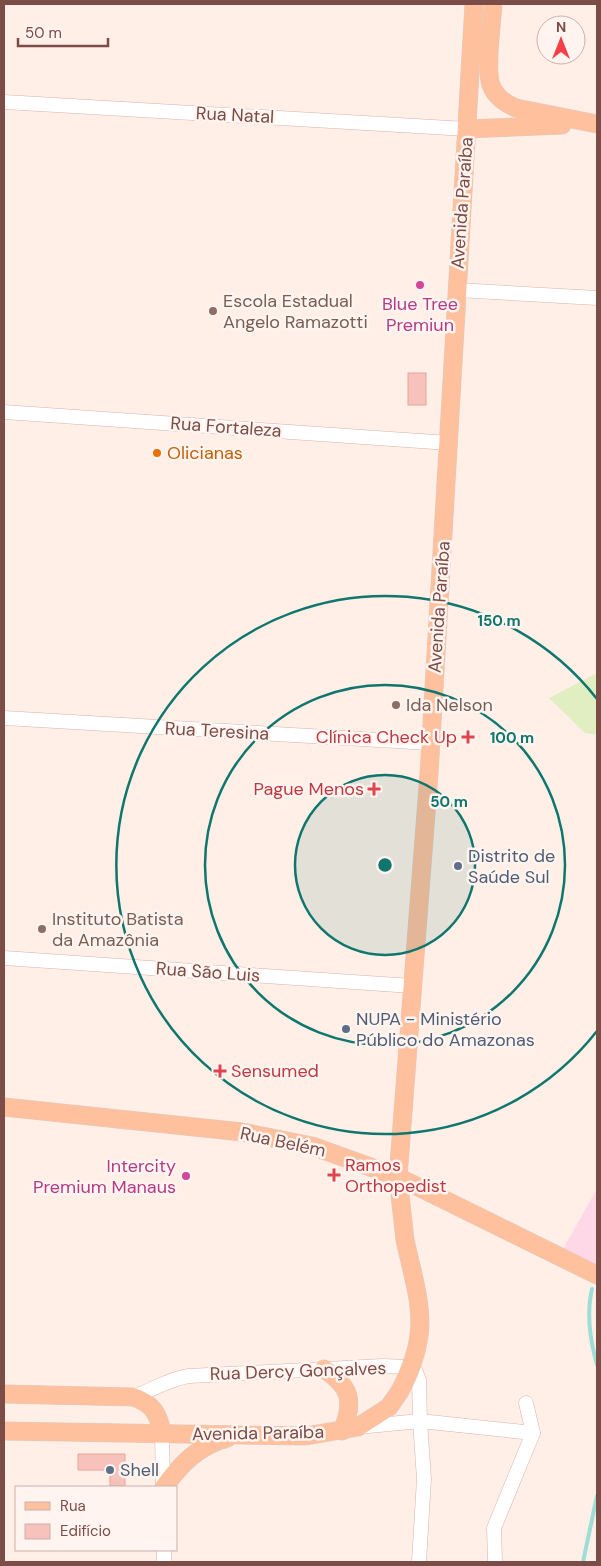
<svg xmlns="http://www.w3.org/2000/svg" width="601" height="1566" viewBox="0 0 601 1566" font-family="'DM Sans',sans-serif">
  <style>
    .medical { fill: #fed8e7 }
    .green { fill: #e0eec2 }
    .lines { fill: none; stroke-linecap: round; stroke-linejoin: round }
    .stream { stroke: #9dded6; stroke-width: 4 }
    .building { fill: #f7c2bb; stroke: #eca299 }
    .minor-casing { stroke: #d5b4ad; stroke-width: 15 }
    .major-casing { stroke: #dacdcb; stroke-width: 19 }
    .minor { stroke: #fff; stroke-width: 14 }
    .major { stroke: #ffc09d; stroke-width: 18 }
    .major-bridge-casing { stroke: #dacdcb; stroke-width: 19; stroke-linecap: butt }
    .major-bridge { stroke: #ffc09d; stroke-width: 18 }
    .ring { fill: none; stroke: #0f766e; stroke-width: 2.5 }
    .hotel-dot { fill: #d1479c; stroke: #fff4ef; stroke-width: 2 }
    .education-dot { fill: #8d6e63; stroke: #fff4ef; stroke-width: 2 }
    .food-dot { fill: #e8710a; stroke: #fff4ef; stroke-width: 2 }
    .health-dot { fill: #e0444e; stroke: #fff4ef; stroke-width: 2 }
    .service-dot { fill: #5c6f8a; stroke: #fff4ef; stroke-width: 2 }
    .labels { text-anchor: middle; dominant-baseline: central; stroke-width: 5; stroke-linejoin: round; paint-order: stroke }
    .street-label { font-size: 18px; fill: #7c4c47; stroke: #fff4ef }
    .education-label { font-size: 18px; fill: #785e54; stroke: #fff4ef; text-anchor: start }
    .hotel-label { font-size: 18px; fill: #b23c85; stroke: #fff4ef }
    .food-label { font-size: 18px; fill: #c56008; stroke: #fff4ef; text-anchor: start }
    .health-label { font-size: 18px; fill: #be3a42; stroke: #fff4ef; text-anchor: end }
    .service-label { font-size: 18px; fill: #4e5e75; stroke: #fff4ef; text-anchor: start }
    .centre { fill: #0f766e; stroke: #fff4ef; stroke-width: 2.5 }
    .ring-label { font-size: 15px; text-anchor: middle; font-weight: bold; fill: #0f766e; stroke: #fff4ef; stroke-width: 5; stroke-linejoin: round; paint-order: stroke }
  </style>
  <rect width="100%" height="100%" fill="#ffefe6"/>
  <!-- medical -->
  <polygon class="medical" points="597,1189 597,1269 563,1249"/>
  <!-- green -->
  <polygon class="green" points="597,673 597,735 585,733 549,698"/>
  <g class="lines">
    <!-- stream -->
    <g class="stream">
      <path d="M592 1289C586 1314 590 1340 597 1365"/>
      <polyline points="583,1562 597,1496"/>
    </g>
  </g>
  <!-- building -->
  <g class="building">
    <rect x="408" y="373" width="18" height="32"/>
    <polygon points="78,1454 125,1454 125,1486 110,1486 110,1470 78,1470"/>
  </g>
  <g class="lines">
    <defs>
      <g id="minor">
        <polyline points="4,102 467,129"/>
        <polyline points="457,290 597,298"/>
        <polyline points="4,412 449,443"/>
        <polyline points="4,718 430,743"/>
        <polyline points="4,958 412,986"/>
        <path d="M133 1397C153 1390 168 1379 189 1376L383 1366 407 1367 415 1370 419 1380 420 1421 358 1427"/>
        <polyline points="162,1433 163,1487"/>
        <polyline points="164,1550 164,1562"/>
        <polyline points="419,1562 424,1479 420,1421 533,1433"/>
        <polyline points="495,1562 494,1528 533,1433 526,1403"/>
      </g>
      <g id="major">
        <path d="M493 4C492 23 485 69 491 85 495 96 506 104 516 108L597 124"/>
        <polyline points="467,129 562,125"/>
        <polyline points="4,1107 242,1132 312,1146 398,1177 597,1275"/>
        <polyline points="405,1240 398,1177 429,774 474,4"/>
        <path d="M324 1369C350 1386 355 1401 342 1431"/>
        <path d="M4 1394 133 1397C152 1403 159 1414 162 1433"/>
        <polyline points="4,1431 306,1436 358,1427 389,1407 400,1391"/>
        <path d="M164 1487C181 1464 198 1446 227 1438"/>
      </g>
    </defs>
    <!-- minor casing -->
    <use href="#minor" class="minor-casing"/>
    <!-- major casing -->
    <use href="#major" class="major-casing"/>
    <!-- minor -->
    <use href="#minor" class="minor"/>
    <!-- major -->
    <use href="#major" class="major"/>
    <defs>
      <path id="major-bridge" d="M400 1391C432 1330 419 1303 405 1240"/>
    </defs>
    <!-- major-bridge casing -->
    <use href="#major-bridge" class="major-bridge-casing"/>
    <!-- major-bridge -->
    <use href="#major-bridge" class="major-bridge"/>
  </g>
  <!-- distance rings -->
  <circle cx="385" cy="865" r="90" fill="#0f766e" fill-opacity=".12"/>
  <g class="ring">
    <circle cx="385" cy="865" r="90"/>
    <circle cx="385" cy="865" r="180"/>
    <path d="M597 1031A269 269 0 1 1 597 699"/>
  </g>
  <!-- markers -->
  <g class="hotel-dot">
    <circle cx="420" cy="285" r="5"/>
    <circle cx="186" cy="1176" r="5"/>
  </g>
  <g class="education-dot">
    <circle cx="213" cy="311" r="5"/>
    <circle cx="396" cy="705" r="5"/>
    <circle cx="42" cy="929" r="5"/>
  </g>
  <circle class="food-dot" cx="157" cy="453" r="5"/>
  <g class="health-dot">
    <path d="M465.5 729.5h5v5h5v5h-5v5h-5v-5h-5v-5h5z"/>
    <path d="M371.5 781.5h5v5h5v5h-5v5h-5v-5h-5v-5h5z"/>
    <path d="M217.5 1063.5h5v5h5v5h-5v5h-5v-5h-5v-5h5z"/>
    <path d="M331.5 1167.5h5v5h5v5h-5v5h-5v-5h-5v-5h5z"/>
  </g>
  <g class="service-dot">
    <circle cx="458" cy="866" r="5"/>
    <circle cx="346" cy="1029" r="5"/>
    <circle cx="110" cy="1470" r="5"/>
  </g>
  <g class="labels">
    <!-- street labels -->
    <g class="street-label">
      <text transform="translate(235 115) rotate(3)">Rua Natal</text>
      <text transform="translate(462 203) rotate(-86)">Avenida Paraíba</text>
      <text transform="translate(226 427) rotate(4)">Rua Fortaleza</text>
      <text transform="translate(439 607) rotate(-86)">Avenida Paraíba</text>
      <text transform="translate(217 731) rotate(3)">Rua Teresina</text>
      <text transform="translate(208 972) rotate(4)">Rua São Luis</text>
      <text transform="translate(283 1142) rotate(12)">Rua Belém</text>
      <text transform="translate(298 1371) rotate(-2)">Rua Dercy Gonçalves</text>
      <text transform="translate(258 1433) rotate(-1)">Avenida Paraíba</text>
    </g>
    <!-- education labels -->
    <g class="education-label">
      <text x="223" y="301">Escola Estadual<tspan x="223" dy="21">Angelo Ramazotti</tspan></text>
      <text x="406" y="705">Ida Nelson</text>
      <text x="52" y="919">Instituto Batista<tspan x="52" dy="21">da Amazônia</tspan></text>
    </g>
    <!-- hotel labels -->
    <g class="hotel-label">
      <text x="420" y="304">Blue Tree<tspan x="420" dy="21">Premiun</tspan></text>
      <text x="176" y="1166" text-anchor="end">Intercity<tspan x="176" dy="21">Premium Manaus</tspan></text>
    </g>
    <!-- food labels -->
    <g class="food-label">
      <text x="167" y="453">Olicianas</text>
    </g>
    <!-- health labels -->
    <g class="health-label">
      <text x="457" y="737">Clínica Check Up</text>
      <text x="364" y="789">Pague Menos</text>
      <text x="231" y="1071" text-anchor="start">Sensumed</text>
      <text x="345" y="1165" text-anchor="start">Ramos<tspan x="345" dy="21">Orthopedist</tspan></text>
    </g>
    <!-- service labels -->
    <g class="service-label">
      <text x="468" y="856">Distrito de<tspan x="468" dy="21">Saúde Sul</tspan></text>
      <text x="356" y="1019">NUPA - Ministério<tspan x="356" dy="21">Público do Amazonas</tspan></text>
      <text x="120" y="1470">Shell</text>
    </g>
  </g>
  <circle cx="385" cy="865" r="8" class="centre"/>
  <g class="ring-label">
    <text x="499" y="626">150 m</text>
    <text x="512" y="743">100 m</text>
    <text x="449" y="807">50 m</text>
  </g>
  <!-- border -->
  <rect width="601" height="1566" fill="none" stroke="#7c4c47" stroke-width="10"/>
  <!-- legend -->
  <rect x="15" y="1486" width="162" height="65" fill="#fff4ef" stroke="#cbb1ac"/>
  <rect x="25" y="1502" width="25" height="8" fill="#ffc09d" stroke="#cbb1ac"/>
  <text x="60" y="1511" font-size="15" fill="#7c4c47">Rua</text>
  <rect x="25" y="1524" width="25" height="15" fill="#f7c2bb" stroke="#cbb1ac"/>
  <text x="60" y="1536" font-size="15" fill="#7c4c47">Edifício</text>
  <!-- north arrow -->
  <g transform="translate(561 40)"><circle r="24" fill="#fff4ef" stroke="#cbb1ac"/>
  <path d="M0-4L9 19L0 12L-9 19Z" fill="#f53f48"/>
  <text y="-8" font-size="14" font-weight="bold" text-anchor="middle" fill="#7c4c47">N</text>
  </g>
  <!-- scale -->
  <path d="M18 38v8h90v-8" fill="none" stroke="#7c4c47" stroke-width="2.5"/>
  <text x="25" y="38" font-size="15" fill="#7c4c47" stroke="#fff4ef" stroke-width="4" paint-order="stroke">50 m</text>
</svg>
